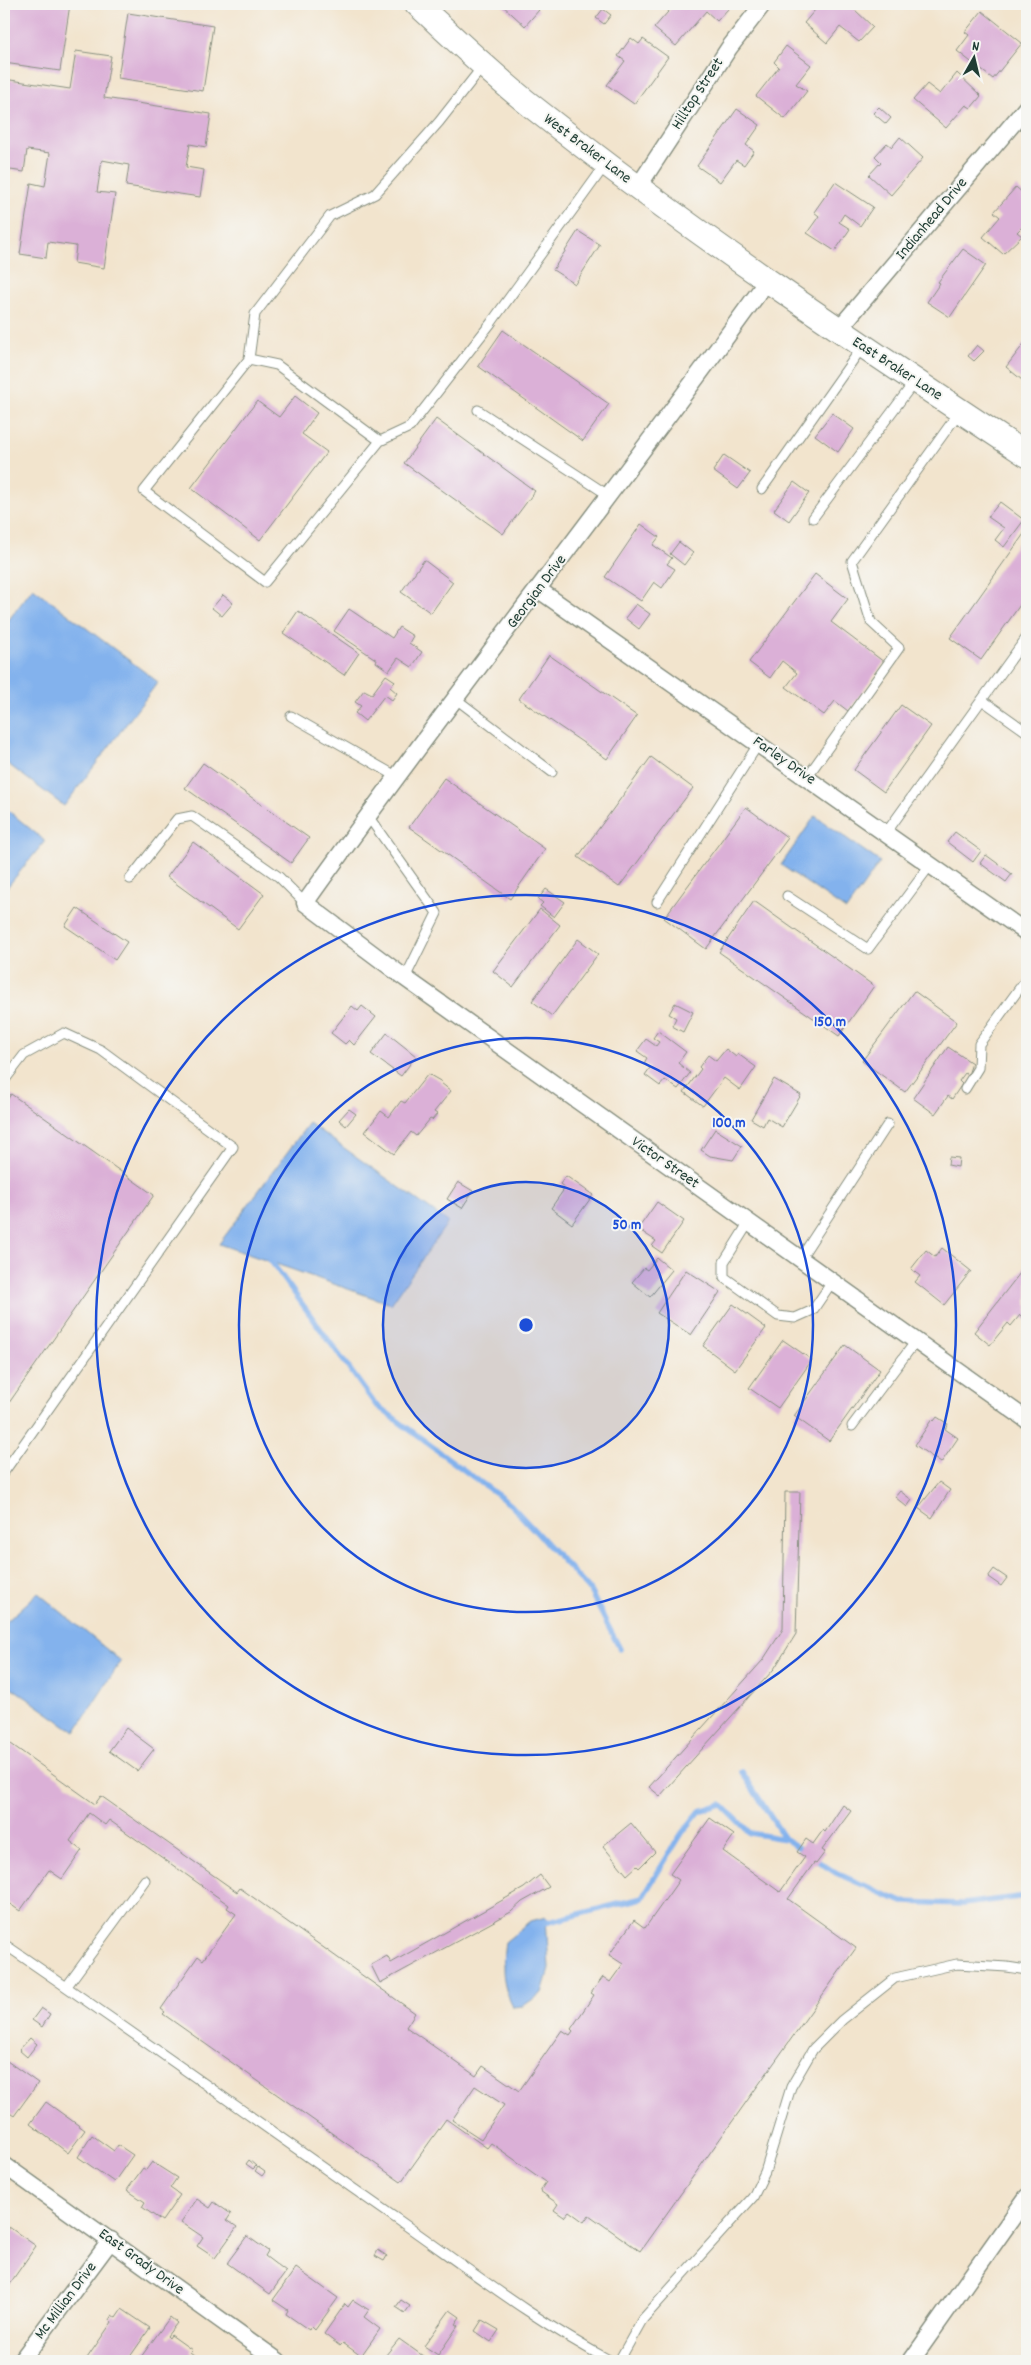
<svg xmlns="http://www.w3.org/2000/svg" width="1031" height="2365" viewBox="0 0 1031 2365" font-family="Dekko,sans-serif">
  <style>
    .water { fill: #83b2ed; stroke: #517890 }
    .lines { fill: none; stroke-linecap: round; stroke-linejoin: round }
    .stream { stroke: #83b2ed; stroke-width: 5.5 }
    .building { fill: #dbb0d7; fill-rule: evenodd }
    .service-casing { stroke: #889080; stroke-width: 11 }
    .minor-casing { stroke: #889080; stroke-width: 19 }
    .secondary-casing { stroke: #889080; stroke-width: 26 }
    .service { stroke: #fff; stroke-width: 9 }
    .minor { stroke: #fff; stroke-width: 16 }
    .secondary { stroke: #fff; stroke-width: 24 }
    .ring { fill: none; stroke: #1d4ed8; stroke-width: 2.5 }
    .labels { text-anchor: middle; dominant-baseline: central; stroke-width: 4; stroke-linejoin: round; paint-order: stroke }
    .street-label { font-size: 16px; fill: #1f3d34; stroke: #f6f6f2 }
    .centre { fill: #1d4ed8; stroke: #f6f6f2; stroke-width: 2.5 }
    .ring-label { font-size: 15px; text-anchor: middle; font-weight: bold; fill: #1d4ed8; stroke: #f6f6f2; stroke-width: 4; stroke-linejoin: round; paint-order: stroke }
  </style>
  <rect width="100%" height="100%" fill="#f6f6f2"/>
  <filter id="ink" filterUnits="userSpaceOnUse"><feTurbulence type="fractalNoise" baseFrequency=".02" numOctaves="2"/><feDisplacementMap in="SourceGraphic" scale="10" xChannelSelector="R" yChannelSelector="G"/><feConvolveMatrix kernelMatrix="1 2 1 2 8 2 1 2 1" color-interpolation-filters="sRGB"/></filter>
  <filter id="wash" filterUnits="userSpaceOnUse"><feTurbulence type="fractalNoise" baseFrequency=".0096" numOctaves="4" result="noise"/><feDisplacementMap in="SourceGraphic" scale="20" xChannelSelector="R" yChannelSelector="G"/><feGaussianBlur stdDeviation="1.12" result="paint"/><feColorMatrix in="noise" values="0 0 0 0 0 0 0 0 0 0 0 0 0 0 0 0 0 1.4 0 .05"/><feComposite in="paint" operator="in"/></filter>
  <g filter="url(#wash)">
    <rect width="100%" height="100%" fill="#f2e4cd"/>
    <!-- water -->
    <g class="water">
      <polygon points="33,588 158,682 64,806 4,761 4,626"/>
      <polygon points="4,807 45,841 4,891"/>
      <polygon points="815,816 880,862 846,910 781,865"/>
      <polygon points="309,1123 448,1222 391,1304 219,1244"/>
      <polygon points="38,1593 121,1661 75,1732 4,1682 4,1624"/>
      <path d="M546 1917 549 1969 542 1993 523 2006 513 2007C501 1984 502 1967 505 1942L531 1921Z"/>
    </g>
    <g class="lines">
      <!-- stream -->
      <g class="stream">
        <polyline points="268,1257 375,1404 511,1505 589,1589 620,1649"/>
        <polyline points="742,1772 785,1839 806,1852"/>
        <polyline points="813,1858 836,1873 902,1902 963,1904 1027,1896"/>
        <polyline points="541,1924 642,1898 682,1833 700,1811 721,1804 750,1833 785,1839"/>
      </g>
    </g>
    <g id="blocks">
      <!-- building -->
      <g class="building">
        <polygon points="4,4 70,4 60,71 4,63"/>
        <polygon points="501,4 532,4 539,10 525,26"/>
        <polygon points="672,4 724,4 729,8 717,21 706,11 676,46 654,28 674,5"/>
        <polygon points="820,4 860,4 855,10 873,27 859,42 840,27 827,43 804,23"/>
        <polygon points="603,9 611,15 604,24 596,18"/>
        <polygon points="982,11 1022,43 993,79 957,51 969,35 965,32"/>
        <polygon points="128,13 213,26 203,91 118,78"/>
        <polygon points="631,38 639,44 643,39 668,57 634,104 607,85 625,61 618,56"/>
        <polygon points="786,46 811,65 796,84 807,91 785,119 756,96 779,67 774,62"/>
        <polygon points="76,51 111,56 104,98 211,114 206,147 190,144 186,167 204,170 200,197 126,186 129,165 102,160 97,192 115,194 104,268 74,263 76,246 48,242 46,258 20,254 31,183 45,186 50,153 27,150 24,172 4,169 4,79 70,89"/>
        <polygon points="957,73 981,96 971,108 966,105 946,128 913,100 927,84 940,94"/>
        <polygon points="879,107 891,118 886,124 873,113"/>
        <polygon points="737,109 760,125 746,145 754,151 744,165 736,160 720,182 697,166"/>
        <polygon points="900,137 923,158 891,195 869,175 881,162 875,156 887,143 892,147"/>
        <polygon points="835,182 873,207 860,226 844,214 839,222 850,229 835,251 807,233 819,216 814,212"/>
        <polygon points="1016,187 1027,197 1027,222 1017,232 1022,236 1003,254 983,237 1000,217 994,212"/>
        <polygon points="578,231 600,245 575,284 553,270"/>
        <polygon points="963,249 986,265 950,317 927,302 940,283 938,282"/>
        <polygon points="503,330 609,404 583,441 478,366"/>
        <polygon points="1027,340 1027,384 1006,367"/>
        <polygon points="977,345 984,351 974,361 968,356"/>
        <polygon points="295,396 317,413 302,434 327,452 260,540 191,488 257,401 279,417"/>
        <polygon points="832,413 854,429 838,452 815,435"/>
        <polygon points="436,419 535,491 503,534 404,463"/>
        <polygon points="724,455 750,473 738,489 713,471"/>
        <polygon points="794,482 809,493 789,521 774,510"/>
        <polygon points="1000,502 1024,520 1004,547 995,540 1004,528 988,517"/>
        <polygon points="641,524 659,537 653,545 672,558 667,564 675,569 662,588 654,582 641,601 605,577"/>
        <polygon points="1026,531 1027,595 981,660 950,638"/>
        <polygon points="679,542 693,553 684,565 670,554"/>
        <polygon points="424,560 453,582 431,613 401,592"/>
        <polygon points="815,574 848,599 831,622 884,662 848,711 835,701 824,715 786,687 797,673 782,661 770,678 749,662"/>
        <polygon points="223,595 233,603 222,616 212,608"/>
        <polygon points="636,604 650,614 639,629 625,618"/>
        <polygon points="349,609 392,638 399,627 413,636 409,643 422,652 412,667 398,658 389,671 376,662 377,660 334,631"/>
        <polygon points="298,611 359,653 344,675 283,633"/>
        <polygon points="549,655 637,716 607,759 519,699"/>
        <polygon points="386,675 395,681 390,687 397,693 392,700 385,695 365,721 355,713 361,706 355,702 364,690 372,694"/>
        <polygon points="901,705 931,726 884,792 854,770"/>
        <polygon points="651,757 693,788 619,887 578,857"/>
        <polygon points="203,763 309,838 291,863 185,788"/>
        <polygon points="444,778 545,849 510,899 409,827"/>
        <polygon points="746,807 788,838 706,949 664,918"/>
        <polygon points="955,832 981,851 973,862 947,842"/>
        <polygon points="193,842 264,894 238,929 167,877"/>
        <polygon points="986,855 1012,874 1006,882 980,863"/>
        <polygon points="546,889 565,902 554,917 540,906 543,903 538,899"/>
        <polygon points="754,901 874,986 839,1036 719,952"/>
        <polygon points="77,908 127,942 115,960 65,926"/>
        <polygon points="540,909 560,925 513,987 493,971"/>
        <polygon points="578,939 598,954 552,1016 532,1001"/>
        <polygon points="914,991 957,1022 905,1092 862,1061"/>
        <polygon points="675,1003 693,1012 683,1032 672,1026 676,1018 669,1014"/>
        <polygon points="352,1006 358,1011 362,1006 376,1017 354,1045 349,1040 345,1044 331,1033"/>
        <polygon points="658,1031 686,1052 678,1063 690,1073 678,1089 665,1080 660,1086 645,1075 650,1068 644,1063 647,1058 637,1051 646,1039 656,1046 659,1042 653,1038"/>
        <polygon points="387,1033 416,1056 401,1076 371,1054"/>
        <polygon points="948,1047 972,1063 968,1075 965,1073 959,1081 962,1084 952,1099 948,1096 935,1114 913,1098"/>
        <polygon points="726,1049 736,1057 738,1054 756,1067 740,1090 724,1078 703,1106 684,1092 701,1069 699,1067 708,1055 716,1061"/>
        <polygon points="428,1074 442,1082 441,1083 451,1091 434,1112 437,1114 432,1120 430,1119 416,1136 411,1132 394,1154 365,1132 381,1111 389,1117 401,1101 405,1103"/>
        <polygon points="774,1079 801,1095 782,1127 767,1118 763,1126 751,1119"/>
        <polygon points="11,1094 154,1195 4,1410 4,1105"/>
        <polygon points="349,1109 356,1114 346,1126 339,1120"/>
        <polygon points="715,1129 742,1146 733,1160 710,1156 701,1150"/>
        <polygon points="949,1157 959,1158 958,1167 948,1165"/>
        <polygon points="566,1176 593,1195 572,1224 551,1208 565,1188 560,1184"/>
        <polygon points="458,1182 473,1191 462,1208 447,1199"/>
        <polygon points="657,1202 684,1221 662,1253 652,1246 656,1241 638,1229"/>
        <polygon points="942,1248 971,1271 944,1305 915,1282 920,1276 911,1269 926,1250 935,1257"/>
        <polygon points="657,1258 672,1270 650,1297 632,1282 644,1268 647,1270"/>
        <polygon points="1027,1264 1027,1321 1020,1315 1011,1326 1008,1323 990,1345 974,1332"/>
        <polygon points="686,1270 720,1292 691,1335 657,1313"/>
        <polygon points="733,1304 766,1328 735,1370 703,1346"/>
        <polygon points="783,1340 812,1360 778,1408 749,1388"/>
        <polygon points="845,1345 880,1370 829,1441 794,1416"/>
        <polygon points="937,1417 948,1424 945,1429 958,1438 941,1463 915,1445 932,1419 934,1421"/>
        <polygon points="939,1482 950,1490 932,1518 918,1508"/>
        <polygon points="900,1491 912,1500 907,1507 895,1497"/>
        <polygon points="785,1492 800,1492 796,1634 774,1669 660,1796 649,1787 763,1660 783,1629"/>
        <polygon points="994,1569 1007,1578 1001,1586 988,1577"/>
        <polygon points="126,1728 154,1749 137,1771 109,1751"/>
        <path d="M4 1739 95 1804 101 1796 237 1892 240 1888 415 2013 406 2027 476 2076 483 2066 519 2091 562 2030 570 2035 573 2031 571 2029 594 1995 591 1993 603 1977 610 1982 623 1964 609 1955 634 1920 645 1928 679 1880 670 1874 710 1818 734 1835 723 1851 780 1892 805 1857 797 1852 806 1839 813 1844 823 1830 825 1832 843 1805 851 1811 822 1850 825 1852 816 1864 814 1863 788 1899 856 1948 640 2251 589 2215 584 2222 569 2211 564 2217 554 2210 558 2204 540 2191 546 2182 491 2143 487 2148 446 2119 401 2182 163 2014 165 2012 161 2009 198 1956 203 1960 236 1914 227 1908 229 1905 109 1820 105 1825 89 1813 70 1841 82 1850 62 1879 49 1870 20 1911 4 1900ZM475 2086 504 2105 481 2139 452 2120Z"/>
        <polygon points="631,1823 655,1852 639,1868 637,1866 627,1875 603,1846"/>
        <polygon points="540,1875 549,1887 522,1902 511,1912 380,1983 371,1965 387,1956 391,1963 524,1888"/>
        <polygon points="41,2008 50,2014 42,2027 32,2020"/>
        <polygon points="30,2038 37,2044 27,2057 19,2050"/>
        <polygon points="7,2061 38,2083 14,2116 4,2109 4,2066"/>
        <polygon points="46,2102 85,2130 68,2153 30,2124"/>
        <polygon points="92,2135 114,2151 118,2145 133,2155 114,2182 78,2157"/>
        <polygon points="249,2160 256,2166 253,2169 246,2164"/>
        <polygon points="152,2162 177,2178 170,2188 180,2195 162,2221 142,2207 145,2202 127,2190 143,2168 146,2170"/>
        <polygon points="258,2167 265,2172 262,2176 255,2171"/>
        <polygon points="197,2199 210,2208 214,2202 231,2214 227,2220 237,2227 215,2258 197,2246 203,2237 181,2222"/>
        <polygon points="9,2227 36,2246 4,2292 4,2234"/>
        <polygon points="247,2236 268,2251 265,2256 286,2272 270,2294 227,2263"/>
        <polygon points="378,2250 387,2256 384,2261 375,2256"/>
        <polygon points="296,2268 338,2298 315,2330 311,2326 309,2330 286,2314 288,2310 273,2300"/>
        <polygon points="353,2300 369,2310 364,2317 380,2329 361,2356 343,2343 340,2346 324,2334 345,2304 348,2307"/>
        <polygon points="401,2300 410,2306 405,2313 396,2307"/>
        <polygon points="122,2309 150,2328 127,2361 85,2361 112,2322 109,2320 112,2315 116,2318"/>
        <polygon points="450,2310 460,2317 455,2324 458,2326 438,2355 424,2346"/>
        <polygon points="170,2317 177,2323 167,2336 169,2338 171,2335 192,2350 190,2352 199,2359 197,2361 138,2361"/>
        <polygon points="482,2320 499,2330 491,2342 475,2331"/>
        <polygon points="399,2339 430,2361 381,2361"/>
      </g>
    </g>
  </g>
  <g filter="url(#ink)">
    <use href="#blocks" fill-opacity="0" stroke="#889080" stroke-width="1"/>
    <g class="lines">
      <defs>
        <g id="service">
          <polyline points="249,359 255,314 330,216 375,194 439,122 483,66"/>
          <polyline points="478,410 608,495"/>
          <polyline points="380,441 277,365 249,359 144,491 265,582 380,441 410,427 491,323 606,164"/>
          <polyline points="762,489 863,346"/>
          <polyline points="813,518 915,381"/>
          <polyline points="456,699 552,772"/>
          <polyline points="982,700 1027,732"/>
          <polyline points="291,716 396,776"/>
          <polyline points="807,777 899,648 871,622 852,561 960,411"/>
          <polyline points="368,816 437,913 405,978"/>
          <polyline points="886,833 1027,637"/>
          <polyline points="130,879 177,819 192,816 279,877 305,903"/>
          <polyline points="787,896 868,949 931,864"/>
          <polyline points="657,902 759,743"/>
          <polyline points="4,1081 24,1055 64,1033 101,1050 233,1147 4,1472"/>
          <polyline points="965,1089 978,1068 979,1044 1027,978"/>
          <polyline points="749,1222 724,1262 724,1277 778,1316 795,1318 813,1310 832,1282"/>
          <polyline points="800,1259 888,1124"/>
          <polyline points="852,1426 916,1341"/>
          <path d="M4 1944C136 2034 266 2128 397 2219 467 2268 535 2321 611 2361"/>
          <polyline points="67,1986 145,1880"/>
          <polyline points="619,2361 642,2320 753,2197 765,2172 791,2087 813,2049 842,2020 895,1978 957,1964 1007,1967 1027,1970"/>
        </g>
        <g id="minor">
          <polyline points="638,187 729,48 763,4"/>
          <path d="M767 281C617 490 455 692 305 903L405 978 1027 1420"/>
          <polyline points="838,330 1027,107"/>
          <polyline points="539,590 1027,933"/>
          <polyline points="4,2165 278,2361"/>
          <polyline points="21,2361 111,2240"/>
          <polyline points="911,2361 1027,2197"/>
        </g>
        <path id="secondary" d="M417 4C455 39 493 76 534 108 692 233 859 344 1027 455"/>
      </defs>
      <!-- service casing -->
      <use href="#service" class="service-casing"/>
      <!-- minor casing -->
      <use href="#minor" class="minor-casing"/>
      <!-- secondary casing -->
      <use href="#secondary" class="secondary-casing"/>
      <!-- service -->
      <use href="#service" class="service"/>
      <!-- minor -->
      <use href="#minor" class="minor"/>
      <!-- secondary -->
      <use href="#secondary" class="secondary"/>
    </g>
  </g>
  <!-- distance rings -->
  <circle cx="526" cy="1325" r="143" fill="#1d4ed8" fill-opacity=".12"/>
  <g class="ring">
    <circle cx="526" cy="1325" r="143"/>
    <circle cx="526" cy="1325" r="287"/>
    <circle cx="526" cy="1325" r="430"/>
  </g>
  <g class="labels">
    <!-- street labels -->
    <g class="street-label">
      <text transform="translate(698 94) rotate(-57)">Hilltop Street</text>
      <text transform="translate(587 149) rotate(37)">West Braker Lane</text>
      <text transform="translate(932 219) rotate(-50)">Indianhead Drive</text>
      <text transform="translate(897 369) rotate(33)">East Braker Lane</text>
      <text transform="translate(537 592) rotate(-53)">Georgian Drive</text>
      <text transform="translate(784 761) rotate(35)">Farley Drive</text>
      <text transform="translate(665 1163) rotate(35)">Victor Street</text>
      <text transform="translate(141 2262) rotate(36)">East Grady Drive</text>
      <text transform="translate(66 2301) rotate(-53)">Mc Millian Drive</text>
    </g>
  </g>
  <circle cx="526" cy="1325" r="8" class="centre"/>
  <g class="ring-label">
    <text x="830" y="1026">150 m</text>
    <text x="729" y="1127">100 m</text>
    <text x="627" y="1229">50 m</text>
  </g>
  <!-- margin -->
  <rect width="1031" height="2365" fill="none" stroke="#f6f6f2" stroke-width="20"/>
  <!-- north arrow -->
  <g transform="translate(974 58) rotate(8)" stroke="#f6f6f2" stroke-width="4" paint-order="stroke">
  <path d="M0-4L9 19L0 12L-9 19Z" fill="#1f3d34"/>
  <text y="-8" font-size="14" font-weight="bold" text-anchor="middle" fill="#1f3d34">N</text>
  </g>
</svg>
